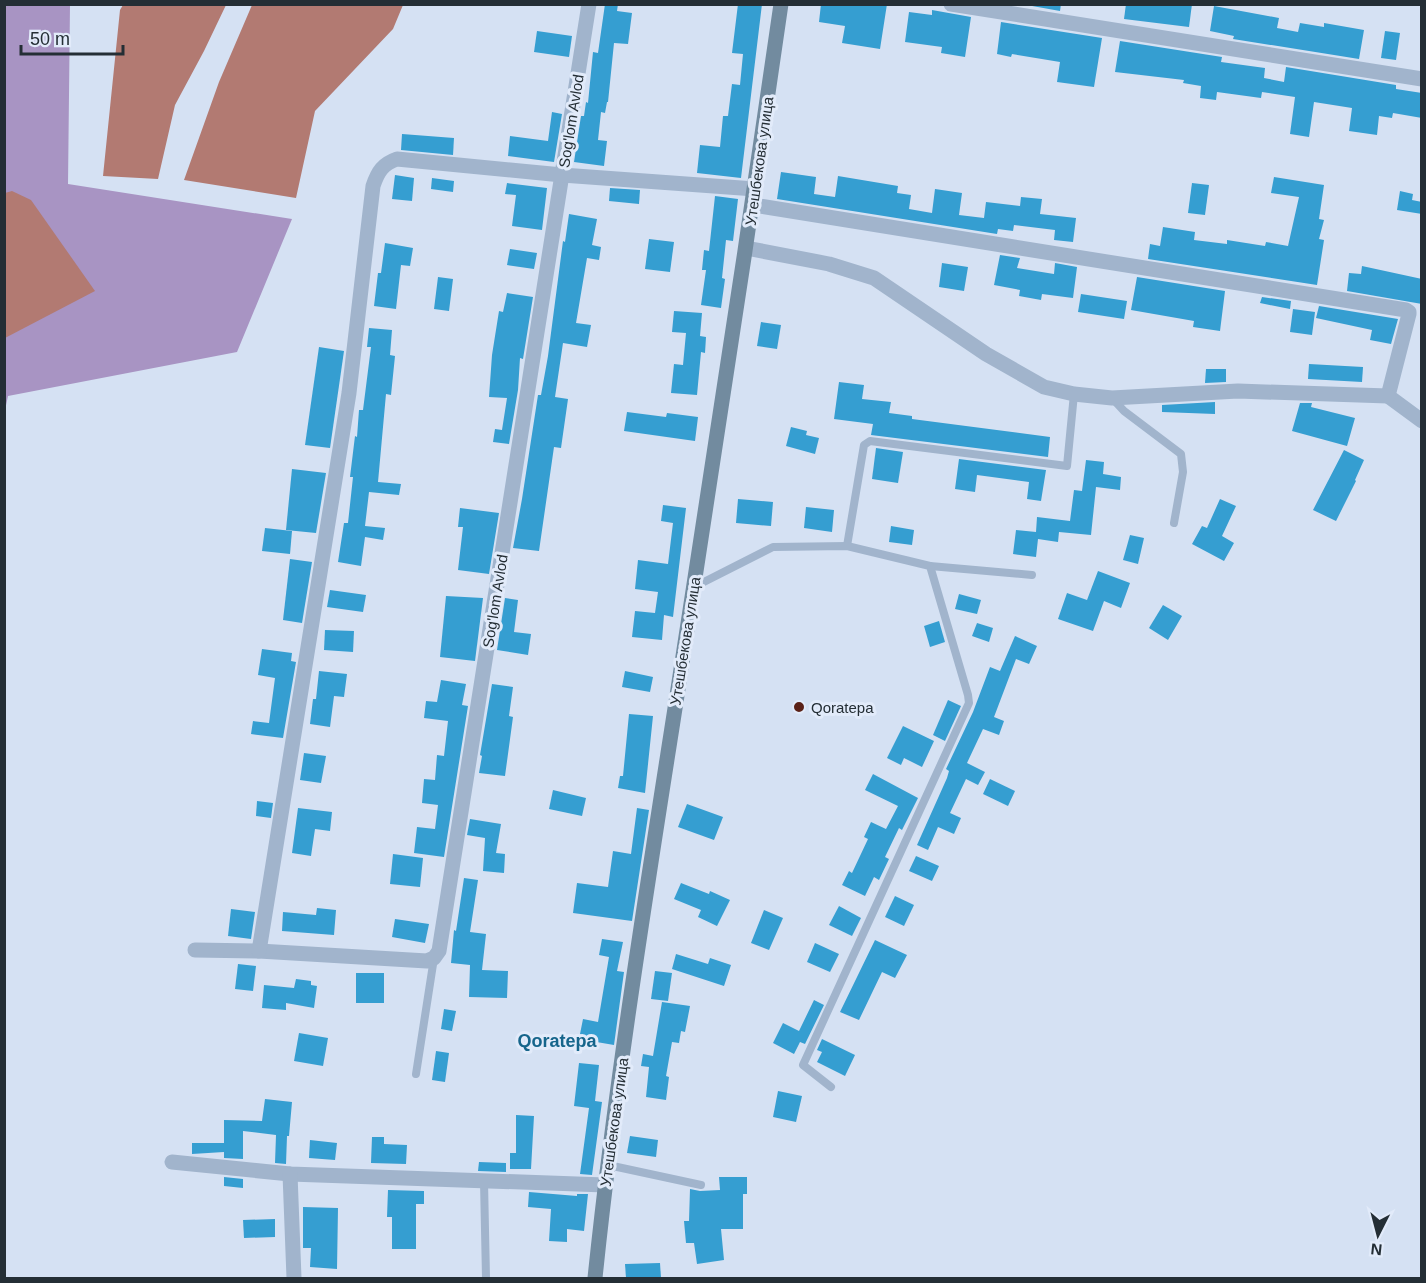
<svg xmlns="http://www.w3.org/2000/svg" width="1426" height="1283" viewBox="0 0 1426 1283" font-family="Arial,sans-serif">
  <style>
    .green { fill: #a894c3 }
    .water { fill: #b27a72 }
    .building { fill: #359ed1 }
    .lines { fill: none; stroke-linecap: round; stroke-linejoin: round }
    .lane { stroke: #a1b4cc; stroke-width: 8 }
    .street { stroke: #a1b4cc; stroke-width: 15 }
    .secondary { stroke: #728b9f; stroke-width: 15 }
    .poi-dot { fill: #5a2117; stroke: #e2ebfa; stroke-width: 2 }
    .labels { text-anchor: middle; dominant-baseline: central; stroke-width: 6; stroke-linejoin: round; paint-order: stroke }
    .street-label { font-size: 15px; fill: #242e35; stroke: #e2ebfa }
    .poi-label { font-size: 15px; fill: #242e35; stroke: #e2ebfa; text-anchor: start }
    .quarter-label { font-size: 18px; font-weight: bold; fill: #16658b; stroke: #e2ebfa }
  </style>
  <rect width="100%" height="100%" fill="#d5e1f3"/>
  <!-- green -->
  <polygon class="green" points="5,5 70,5 68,184 292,219 237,352 8,396 5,410"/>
  <!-- water -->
  <g class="water">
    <polygon points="123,5 226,5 204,51 175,105 158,179 103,176 120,10"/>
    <polygon points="252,5 403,5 393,29 315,111 296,198 184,180 219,82"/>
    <polygon points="12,191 31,200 95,291 5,338 5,193"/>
  </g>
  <!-- building -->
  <g class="building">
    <polygon points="605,4 618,4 617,11 632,13 628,44 614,43 608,102 607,102 605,113 601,112 598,140 607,141 604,166 574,162 581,116 584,116 586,102 588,103 593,52 598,53"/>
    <polygon points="738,4 762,4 741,178 697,173 700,145 720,147 723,116 728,116 732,84 740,85 743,54 732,53"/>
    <polygon points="821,4 887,4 880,49 842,43 845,26 819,22"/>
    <polygon points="1021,4 1061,4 1060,11"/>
    <polygon points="1126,4 1192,4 1189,27 1124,19"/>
    <polygon points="1214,6 1279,18 1277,28 1298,32 1300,23 1324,27 1324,23 1364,30 1359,59 1233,39 1234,36 1210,31"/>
    <polygon points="932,10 971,17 965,57 941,53 942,47 905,42 909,12 932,15"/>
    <polygon points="1001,22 1102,38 1094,87 1057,82 1060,62 1012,54 1011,57 997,54"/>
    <polygon points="537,31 572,36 569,57 534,52"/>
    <polygon points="1385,31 1400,33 1396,60 1381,58"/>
    <polygon points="1120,41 1222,57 1221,62 1265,68 1264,78 1284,82 1286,67 1396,85 1396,89 1422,93 1422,118 1393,113 1392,118 1379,116 1377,135 1349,131 1352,108 1314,102 1309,137 1290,134 1295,97 1262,92 1261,98 1217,92 1216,100 1200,98 1201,86 1183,83 1184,80 1115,72"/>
    <polygon points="552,112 562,114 554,162 508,156 510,136 548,141"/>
    <polygon points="402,134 454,138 453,155 401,150"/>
    <polygon points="781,172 816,177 814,194 835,197 838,176 898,186 897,193 911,195 909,209 932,213 935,189 962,193 959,215 984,218 986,202 1020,206 1021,197 1042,199 1040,214 1076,218 1073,242 1054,240 1055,230 1014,225 1013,231 998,229 997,234 777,199"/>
    <polygon points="395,175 414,178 412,201 392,199"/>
    <polygon points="1274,177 1324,185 1319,219 1324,220 1319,239 1324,240 1317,285 1148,259 1150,244 1160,246 1163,227 1195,232 1194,240 1227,244 1227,240 1265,246 1266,242 1288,246 1299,197 1271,193"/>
    <polygon points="432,178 454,181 453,192 431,189"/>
    <polygon points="507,183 547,188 542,230 512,226 516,195 505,194"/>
    <polygon points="1192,183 1209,185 1205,215 1188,213"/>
    <polygon points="610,188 640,190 639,204 609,201"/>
    <polygon points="1400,191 1413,194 1412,200 1422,202 1422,214 1397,210"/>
    <polygon points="715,196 738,199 733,241 726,240 722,278 725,279 721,308 701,305 706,270 702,270 704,250 709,251"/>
    <polygon points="569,214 597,219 592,245 601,247 599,260 587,258 576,323 591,325 587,347 563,343 555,397 568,399 561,448 554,447 539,551 513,548 522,499 538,395 541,395 548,356 563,241 565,242"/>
    <polygon points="649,239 674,242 670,272 645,269"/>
    <polygon points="385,243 413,248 410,266 401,265 396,309 374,306 378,273 381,273"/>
    <polygon points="510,249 537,253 534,269 507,265"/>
    <polygon points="1000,255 1020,258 1017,268 1054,274 1055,263 1077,267 1073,298 1042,294 1041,300 1019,296 1020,290 994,285"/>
    <polygon points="942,263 968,267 964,291 939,287"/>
    <polygon points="1362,266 1422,279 1422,304 1347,291 1349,273 1361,274"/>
    <polygon points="438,277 453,279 449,311 434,309"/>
    <polygon points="1137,277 1225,291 1220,331 1193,327 1194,321 1131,310"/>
    <polygon points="507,293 533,297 523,359 520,358 518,390 509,444 493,442 495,429 502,430 507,398 489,397 492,355 499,311 503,312"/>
    <polygon points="1081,294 1127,301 1124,319 1078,312"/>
    <polygon points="1262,297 1291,301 1290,309 1260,303"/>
    <polygon points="1319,306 1398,319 1391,344 1370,340 1372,330 1316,318"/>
    <polygon points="1293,309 1315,312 1312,335 1290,332"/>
    <polygon points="674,311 702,313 700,336 706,337 705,353 701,352 697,395 671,393 674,364 683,365 686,333 672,332"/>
    <polygon points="761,322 781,325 777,349 757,346"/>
    <polygon points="369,328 392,330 390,355 395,356 391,395 386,394 378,482 401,484 399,495 369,492 365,526 385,528 383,540 365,537 361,566 338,562 344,523 348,523 353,477 350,477 355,436 357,437 359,410 363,410 371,347 367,347"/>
    <polygon points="319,347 344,351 330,448 305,445"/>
    <polygon points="1309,364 1363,367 1362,382 1308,379"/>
    <polygon points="1206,369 1226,369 1226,382 1205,383"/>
    <polygon points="839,382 864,385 862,399 891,402 889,413 912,416 912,419 1050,437 1048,457 871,435 873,424 834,419"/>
    <polygon points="1215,402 1215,414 1162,412 1162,405"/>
    <polygon points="1300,403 1312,403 1311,407 1355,418 1347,446 1292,431"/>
    <polygon points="627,412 666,417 667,413 698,417 695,441 624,431"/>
    <polygon points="791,427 807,431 806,435 819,438 815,454 786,446"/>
    <polygon points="876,448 903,452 898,483 872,479"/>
    <polygon points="1344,450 1364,460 1355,480 1356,481 1336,521 1313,510"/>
    <polygon points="959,459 1046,470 1041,501 1027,499 1029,482 977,475 975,492 955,489"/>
    <polygon points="1086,460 1104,462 1103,474 1121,477 1120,490 1096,487 1091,535 1059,532 1058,542 1038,539 1036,557 1013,554 1016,530 1036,532 1037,517 1070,521 1074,490 1082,491"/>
    <polygon points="292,469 326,473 316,533 286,530"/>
    <polygon points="738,499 773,502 771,526 736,523"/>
    <polygon points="1220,499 1236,506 1222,536 1234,543 1224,561 1192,544 1202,526 1207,528"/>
    <polygon points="663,505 686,508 673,617 664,615 662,640 632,637 635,611 655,613 658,592 635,589 638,560 668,564 673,523 661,521"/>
    <polygon points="806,507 834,510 832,532 804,528"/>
    <polygon points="460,508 499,513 489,574 458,570 463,527 458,527"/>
    <polygon points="891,526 914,530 912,545 889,542"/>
    <polygon points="265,528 292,531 290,554 262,551"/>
    <polygon points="1130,535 1144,538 1138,564 1123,560"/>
    <polygon points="290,559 312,562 302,623 283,620"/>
    <polygon points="1098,571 1130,583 1121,608 1104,601 1093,631 1058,619 1067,593 1087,600"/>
    <polygon points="330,590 366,595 363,612 327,607"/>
    <polygon points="959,594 981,600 977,614 955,609"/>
    <polygon points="446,596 483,598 475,661 440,657"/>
    <polygon points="505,598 518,600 514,632 531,634 528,655 497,650"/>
    <polygon points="1163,605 1182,616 1168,640 1149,628"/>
    <polygon points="939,621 945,642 930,647 924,626"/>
    <polygon points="977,623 993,628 989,642 972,636"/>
    <polygon points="325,630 354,631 353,652 324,650"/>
    <polygon points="1015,636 1037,646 1029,664 1016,659 994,717 1004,721 999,735 983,729 967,763 985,772 978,785 966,779 950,813 961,818 954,834 938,827 928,850 917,845 947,778 949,771 946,769 973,712 990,667 1000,671"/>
    <polygon points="262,649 292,653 291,661 296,662 283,738 251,734 253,721 269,723 275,678 258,675"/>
    <polygon points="319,671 347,674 344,697 334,696 330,727 310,724 313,699 316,699"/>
    <polygon points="625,671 653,677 650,692 622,687"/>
    <polygon points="441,680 466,684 462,705 468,706 444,857 414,853 417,827 435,829 438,805 422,803 424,779 435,780 437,755 444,756 448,721 424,718 426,701 437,702"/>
    <polygon points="492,684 513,687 509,716 513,717 505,776 479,773 482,756 480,755"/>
    <polygon points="948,700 961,706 945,741 933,735"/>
    <polygon points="629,714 653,716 645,793 618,788 620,776 623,776"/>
    <polygon points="903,726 934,741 922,767 904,758 901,765 887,758"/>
    <polygon points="304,753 326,756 321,783 300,780"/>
    <polygon points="873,774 918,798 902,830 899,828 885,857 889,859 879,880 874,877 865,896 842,885 849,871 852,873 868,839 864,837 871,822 886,829 898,806 865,790"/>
    <polygon points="990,779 1015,791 1008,806 983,794"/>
    <polygon points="553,790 586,798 582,816 549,809"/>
    <polygon points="257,801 273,803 271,818 256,816"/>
    <polygon points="687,804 723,817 714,840 678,827"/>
    <polygon points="298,808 332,812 330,831 315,829 311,856 292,853"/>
    <polygon points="637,808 649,810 632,921 573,913 577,883 608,887 613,851 631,854"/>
    <polygon points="470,819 501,824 496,853 505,854 504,873 483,871 485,838 467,835"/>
    <polygon points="393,854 423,858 420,887 390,884"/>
    <polygon points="916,856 939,866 932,881 909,871"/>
    <polygon points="464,878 478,880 470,932 486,934 482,970 508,971 507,998 469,997 470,965 451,963 454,930 456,931"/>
    <polygon points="681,883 709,894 710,891 730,900 717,926 698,917 701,910 674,899"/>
    <polygon points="895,896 914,905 904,926 885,917"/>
    <polygon points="839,906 861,918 852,936 829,925"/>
    <polygon points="317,908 336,910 334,935 282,931 283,912 316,915"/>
    <polygon points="231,909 255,912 251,939 228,936"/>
    <polygon points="764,910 783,918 769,950 751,943"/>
    <polygon points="395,919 429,924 425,943 392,937"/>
    <polygon points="602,939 623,942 617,971 624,972 614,1045 579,1039 583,1019 598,1022 609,957 599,955"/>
    <polygon points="875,940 907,955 895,978 882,972 859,1020 840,1012"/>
    <polygon points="815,943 839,954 830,972 807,962"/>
    <polygon points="676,954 708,964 710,958 731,965 724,986 672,969"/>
    <polygon points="238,964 256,966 253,991 235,989"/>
    <polygon points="655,971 672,973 668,1001 651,999"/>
    <rect x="356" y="973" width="28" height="30"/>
    <polygon points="296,979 311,981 311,985 317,986 314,1008 286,1003 286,1010 262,1008 264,985 294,988"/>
    <polygon points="814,1000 824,1005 805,1044 800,1042 794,1054 773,1043 783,1023 799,1031"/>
    <polygon points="662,1002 690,1006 685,1032 681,1031 679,1043 672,1042 666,1076 669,1077 666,1100 646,1097 649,1067 641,1066 643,1054 653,1056"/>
    <polygon points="444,1009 456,1011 452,1031 441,1029"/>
    <polygon points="299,1033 328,1038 323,1066 294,1061"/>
    <polygon points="822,1039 855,1055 845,1076 817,1062 822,1052 817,1050"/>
    <polygon points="436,1051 449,1053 445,1082 432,1080"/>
    <polygon points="579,1063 599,1065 595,1101 602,1102 592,1175 580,1174 589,1108 574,1106"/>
    <polygon points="778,1091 802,1096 796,1122 773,1117"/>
    <polygon points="265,1099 292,1102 289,1136 287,1136 286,1164 275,1163 276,1135 243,1131 243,1159 224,1158 224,1152 192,1154 192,1143 224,1143 224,1120 262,1121"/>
    <polygon points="516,1115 534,1116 531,1169 510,1169 510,1153 516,1153"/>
    <polygon points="630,1136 658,1140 656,1157 627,1153"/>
    <polygon points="372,1137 384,1137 384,1144 407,1145 406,1164 371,1163"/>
    <polygon points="310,1140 337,1143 335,1160 309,1158"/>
    <polygon points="479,1162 506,1163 506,1172 478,1171"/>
    <polygon points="224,1177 243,1179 243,1188 224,1186"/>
    <polygon points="719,1177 747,1177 747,1194 743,1194 743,1229 721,1229 724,1260 697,1264 694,1243 686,1243 684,1221 689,1221 690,1189 700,1191 720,1190"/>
    <polygon points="388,1190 424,1191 424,1204 416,1204 416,1249 392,1249 392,1217 387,1217"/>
    <polygon points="529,1192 577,1196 577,1194 588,1194 584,1231 567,1229 567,1242 549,1241 551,1209 528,1207"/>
    <polygon points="303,1207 338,1208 337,1269 310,1267 311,1248 303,1248"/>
    <polygon points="275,1219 275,1237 244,1238 243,1220"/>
    <polygon points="660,1263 661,1278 626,1278 625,1264"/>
  </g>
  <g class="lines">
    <!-- lane -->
    <g class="lane">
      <polyline points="1112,398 1124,411 1181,454 1183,472 1174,523"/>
      <polyline points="847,546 864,445 870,441 1067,466 1074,394"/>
      <polyline points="930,566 1032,575"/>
      <polyline points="694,587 773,547 847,546 930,566 968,695 969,703 803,1065 831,1087"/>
      <polyline points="416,1074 434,958"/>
      <polyline points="608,1165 701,1185"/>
      <polyline points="484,1181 486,1278"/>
    </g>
    <!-- street -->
    <g class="street">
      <polyline points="951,4 1422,79"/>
      <polyline points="753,205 1406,310 1409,312 1409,314 1388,396 1422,421"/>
      <polyline points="746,248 829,264 874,278 986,354 1044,387 1074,394 1112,398 1238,391 1388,396"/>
      <polyline points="195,950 259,951 427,961 434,958 439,951 589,4"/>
      <path d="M259 951 349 393 373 186C378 171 383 164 397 159L562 175 755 189"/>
      <polyline points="172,1162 290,1174 605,1185"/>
      <polyline points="290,1174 294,1278"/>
    </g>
    <!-- secondary -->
    <path class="secondary" d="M595 1278C615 1085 646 894 676 702 712 469 748 237 781 4"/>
  </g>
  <!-- markers -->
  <circle class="poi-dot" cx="799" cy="707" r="6"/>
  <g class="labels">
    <!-- street labels -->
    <g class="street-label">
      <text transform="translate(571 121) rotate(-81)">Sog'lom Avlod</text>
      <text transform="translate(759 161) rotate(-82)">Утешбекова улица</text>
      <text transform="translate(495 601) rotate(-81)">Sog'lom Avlod</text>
      <text transform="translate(685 641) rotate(-81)">Утешбекова улица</text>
      <text transform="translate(614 1122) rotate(-82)">Утешбекова улица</text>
    </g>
    <!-- poi labels -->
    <g class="poi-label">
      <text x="811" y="707">Qoratepa</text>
    </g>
    <!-- quarter labels -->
    <g class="quarter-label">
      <text x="557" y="1041">Qoratepa</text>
    </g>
  </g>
  <!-- border -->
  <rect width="1426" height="1283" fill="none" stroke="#242e35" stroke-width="12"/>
  <!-- north arrow -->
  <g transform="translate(1378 1235) rotate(186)" stroke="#e2ebfa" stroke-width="4.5" paint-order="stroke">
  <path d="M0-4.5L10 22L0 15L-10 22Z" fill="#242e35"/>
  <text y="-9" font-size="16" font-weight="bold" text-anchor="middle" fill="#242e35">N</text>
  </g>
  <!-- scale -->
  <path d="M21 45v9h102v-9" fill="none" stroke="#242e35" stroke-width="3"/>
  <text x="30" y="45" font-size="18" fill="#242e35" stroke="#e2ebfa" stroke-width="4.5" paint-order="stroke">50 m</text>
</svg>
